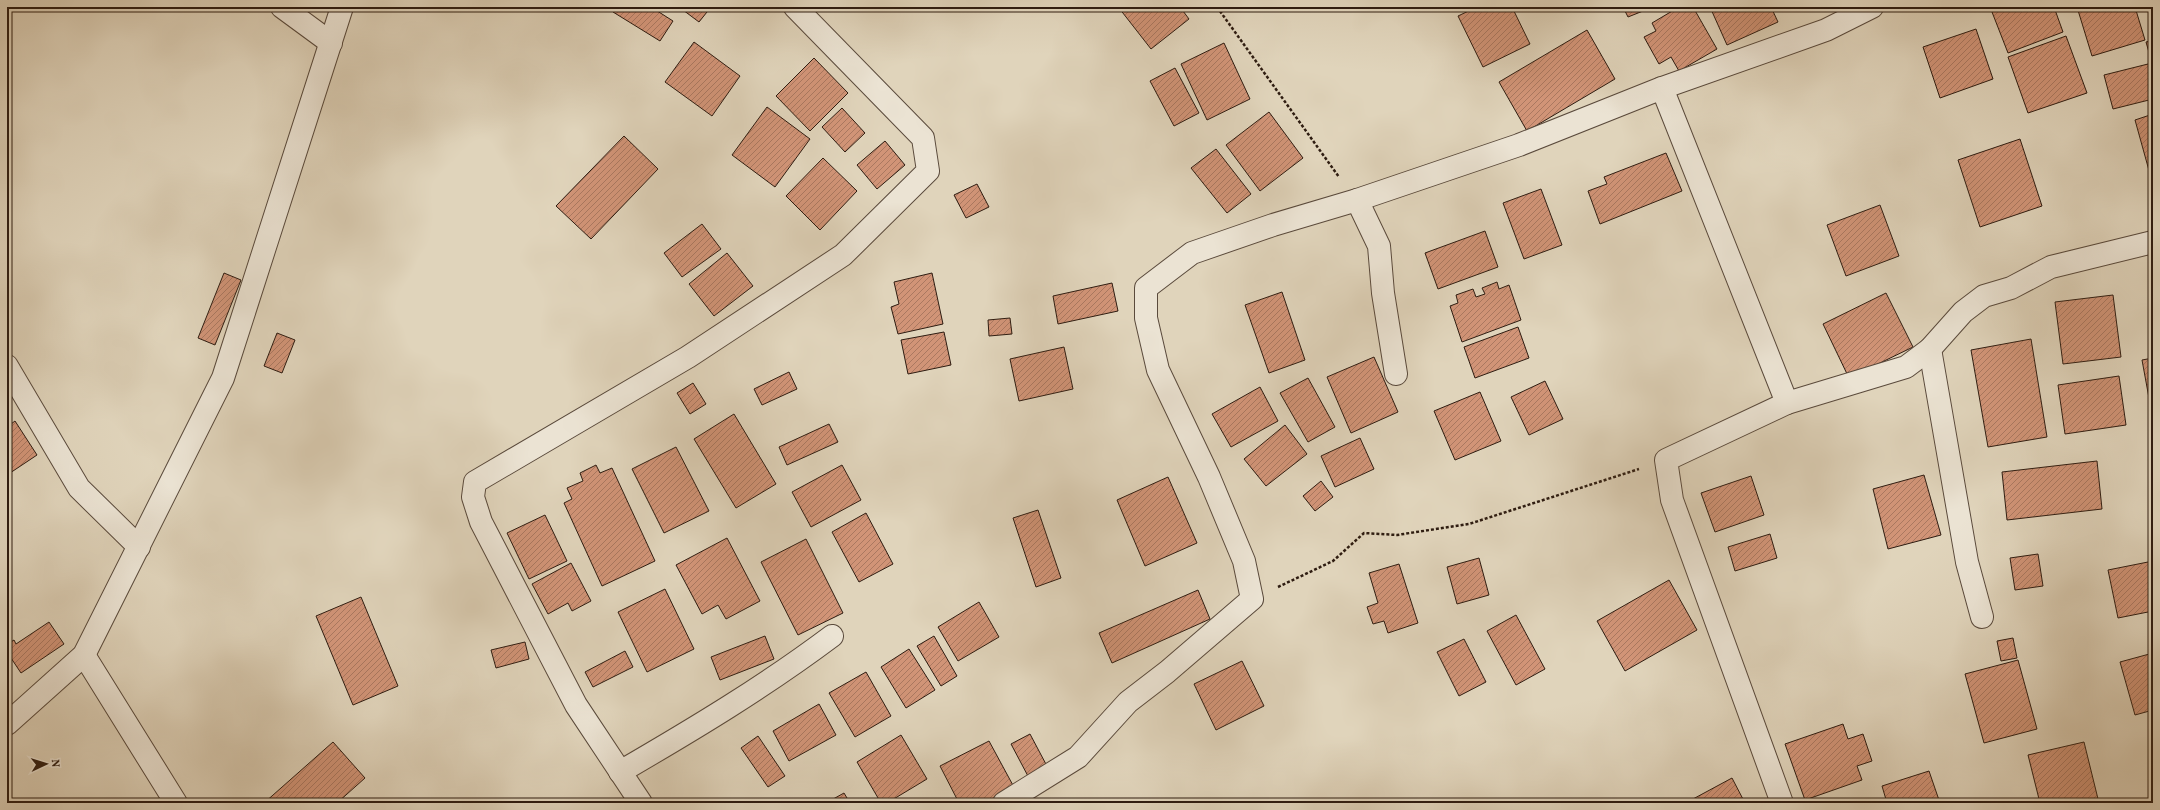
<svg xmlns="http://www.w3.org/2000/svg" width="2160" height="810" viewBox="0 0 2160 810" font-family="Vollkorn,serif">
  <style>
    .building { fill: url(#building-hatch); stroke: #2e1c11 }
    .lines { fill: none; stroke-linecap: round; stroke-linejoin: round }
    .minor-casing { stroke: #5a4a3c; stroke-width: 24 }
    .path { stroke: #2e1c11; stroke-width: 2.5; stroke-dasharray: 3 2; stroke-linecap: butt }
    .minor { stroke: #ebe3d3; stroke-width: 22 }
  </style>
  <defs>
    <pattern id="building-hatch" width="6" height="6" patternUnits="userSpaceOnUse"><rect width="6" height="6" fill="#d19477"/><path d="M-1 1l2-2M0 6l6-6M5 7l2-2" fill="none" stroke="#aa7860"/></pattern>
  </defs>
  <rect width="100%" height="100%" fill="#e0d4bb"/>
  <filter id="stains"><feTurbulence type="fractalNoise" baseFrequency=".005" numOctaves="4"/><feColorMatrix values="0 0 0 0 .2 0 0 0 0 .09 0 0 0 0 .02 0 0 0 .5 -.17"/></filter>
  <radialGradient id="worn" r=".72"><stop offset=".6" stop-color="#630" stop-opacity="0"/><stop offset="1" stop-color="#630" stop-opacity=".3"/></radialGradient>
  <!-- building -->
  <g class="building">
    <polygon points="616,7 651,7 673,21 660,41 613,12"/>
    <polygon points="679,7 711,7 699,22"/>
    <polygon points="1180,7 1189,19 1151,49 1119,8"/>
    <polygon points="1477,7 1512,7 1530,44 1483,67 1458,16"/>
    <polygon points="1623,7 1653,7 1628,17"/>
    <polygon points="1679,7 1693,7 1717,49 1679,71 1671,57 1659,64 1644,37 1656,31 1652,23"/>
    <polygon points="1710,7 1771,7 1778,22 1727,45"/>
    <polygon points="2004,7 2054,7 2063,32 2008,53 1992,12"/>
    <polygon points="2077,7 2135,7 2145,40 2092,56"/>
    <polygon points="1976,29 1993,79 1940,98 1923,47"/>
    <polygon points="1587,30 1615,79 1527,131 1499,82"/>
    <polygon points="2066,36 2087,93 2028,113 2008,57"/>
    <polygon points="2153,40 2153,99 2113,109 2104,75 2152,63 2146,42"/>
    <polygon points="694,42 740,76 712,116 665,82"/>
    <polygon points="1224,43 1250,99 1207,120 1181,64"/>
    <polygon points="814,58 848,93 810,131 776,96"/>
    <polygon points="1175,68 1199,113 1174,126 1150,81"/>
    <polygon points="767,107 810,139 775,187 732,155"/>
    <polygon points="842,108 865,133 845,152 822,127"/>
    <polygon points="1269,112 1303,158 1260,191 1226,145"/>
    <polygon points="2153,114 2153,185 2135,120"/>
    <polygon points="624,136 658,169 591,239 556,206"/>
    <polygon points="2020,139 2042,206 1980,227 1958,160"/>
    <polygon points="885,141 905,165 877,189 857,165"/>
    <polygon points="1216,149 1251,194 1227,213 1191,168"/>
    <polygon points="1666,153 1682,191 1600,224 1588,191 1607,184 1604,177"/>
    <polygon points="823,158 857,191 820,230 786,196"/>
    <polygon points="977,184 989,207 966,218 954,195"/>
    <polygon points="1541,189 1562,245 1524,259 1503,203"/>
    <polygon points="1880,205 1899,256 1846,276 1827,225"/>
    <polygon points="702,224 721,249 682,277 664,253"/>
    <polygon points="1485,231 1498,267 1438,289 1425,253"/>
    <polygon points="727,253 753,286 714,316 689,284"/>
    <polygon points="224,273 241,280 215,345 198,338"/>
    <polygon points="932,273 943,324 898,334 891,307 899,304 894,282"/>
    <polygon points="1497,282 1499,289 1509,285 1521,320 1462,342 1450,306 1458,303 1456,295 1473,289 1476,297 1485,294 1482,288"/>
    <polygon points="1112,283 1118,311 1058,324 1053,296"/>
    <polygon points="1282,292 1305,360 1269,373 1245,305"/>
    <polygon points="1886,293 1913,347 1849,378 1823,324"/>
    <polygon points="2113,295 2121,357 2063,364 2055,302"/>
    <polygon points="1010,318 1012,334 989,336 988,320"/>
    <polygon points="1518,327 1529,358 1475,378 1464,347"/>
    <polygon points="944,332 951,365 908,374 901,340"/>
    <polygon points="277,333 295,340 282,373 264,366"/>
    <polygon points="2031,339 2047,437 1988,447 1971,350"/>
    <polygon points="1064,347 1073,389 1019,401 1010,359"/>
    <polygon points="1374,357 1398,412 1351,433 1327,377"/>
    <polygon points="2153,358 2153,409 2151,409 2142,360"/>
    <polygon points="789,372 797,389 762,405 754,389"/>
    <polygon points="2119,376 2126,425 2065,434 2058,385"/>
    <polygon points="1308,378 1335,427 1308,442 1280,393"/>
    <polygon points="1545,381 1563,419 1529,435 1511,397"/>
    <polygon points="693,383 706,404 690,414 677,393"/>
    <polygon points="1260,387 1278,421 1231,447 1212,414"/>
    <polygon points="1480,392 1501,441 1455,460 1434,411"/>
    <polygon points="734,414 776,484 736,508 694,439"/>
    <polygon points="15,421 37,455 7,475 7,427"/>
    <polygon points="829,424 838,442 787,465 779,447"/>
    <polygon points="1285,425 1307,454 1266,486 1244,459"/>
    <polygon points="1360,438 1374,469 1335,487 1321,456"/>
    <polygon points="676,447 709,511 664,533 632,469"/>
    <polygon points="2097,461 2102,509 2007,520 2002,472"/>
    <polygon points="596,465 600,473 612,468 655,561 602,586 564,503 572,499 567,488 583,481 580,473"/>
    <polygon points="842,465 861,500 811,527 792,492"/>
    <polygon points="1924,475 1941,535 1888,549 1873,489"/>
    <polygon points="1751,476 1764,515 1715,532 1701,493"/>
    <polygon points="1168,477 1197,543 1145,566 1117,500"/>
    <polygon points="1321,481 1333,497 1315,511 1303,496"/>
    <polygon points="1038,510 1061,578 1036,587 1013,518"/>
    <polygon points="866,513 893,564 859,582 832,532"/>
    <polygon points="545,515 567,561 529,579 507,533"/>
    <polygon points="1770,534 1777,558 1735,571 1728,547"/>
    <polygon points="727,538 760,601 726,619 718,605 702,614 676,565"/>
    <polygon points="806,539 843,613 798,635 761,562"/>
    <polygon points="2038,554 2043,586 2015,590 2010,558"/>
    <polygon points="1479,558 1489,595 1457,604 1447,567"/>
    <polygon points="2153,561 2153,611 2118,618 2108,570"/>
    <polygon points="571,563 591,601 572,611 568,603 548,614 532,584"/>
    <polygon points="1399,564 1418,623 1388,633 1384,621 1373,624 1367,607 1378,603 1369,573"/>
    <polygon points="1669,580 1697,630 1625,671 1597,621"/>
    <polygon points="665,589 694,649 647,672 618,612"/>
    <polygon points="1198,590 1210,619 1112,663 1099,633"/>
    <polygon points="361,597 398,686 353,705 316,616"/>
    <polygon points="979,602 999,637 958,661 938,627"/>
    <polygon points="1516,615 1545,669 1516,685 1487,631"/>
    <polygon points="49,622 64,644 21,673 7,652 7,644 14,640 16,644"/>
    <polygon points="765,636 774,659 720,680 711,657"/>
    <polygon points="934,636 957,676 941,686 917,646"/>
    <polygon points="2013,638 2017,658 2001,661 1997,641"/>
    <polygon points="1464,639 1486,682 1459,696 1437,652"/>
    <polygon points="525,642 529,659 496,668 491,650"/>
    <polygon points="909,649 935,690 906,708 881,667"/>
    <polygon points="625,651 633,667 593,687 585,672"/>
    <polygon points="2153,653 2153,710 2135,715 2120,662"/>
    <polygon points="2018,660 2037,729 1984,743 1965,674"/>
    <polygon points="1242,661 1264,706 1216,730 1194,684"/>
    <polygon points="866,672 891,716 855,737 829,693"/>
    <polygon points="819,704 836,735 789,761 773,731"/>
    <polygon points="1843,724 1848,739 1863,734 1872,761 1857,766 1862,780 1805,800 1785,744"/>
    <polygon points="1030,734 1048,768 1029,778 1011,744"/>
    <polygon points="901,735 927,779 887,803 881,803 857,762"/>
    <polygon points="758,736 785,776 768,787 741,748"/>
    <polygon points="989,741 1015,789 988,803 959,803 940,766"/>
    <polygon points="333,742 365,778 337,803 264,803"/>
    <polygon points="2084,742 2099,803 2040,803 2028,755"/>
    <polygon points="1929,771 1940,803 1887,803 1882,786"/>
    <polygon points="1732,778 1745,803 1695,803 1693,799"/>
    <polygon points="844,793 850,803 826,803"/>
  </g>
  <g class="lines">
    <defs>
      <g id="minor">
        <polyline points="282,7 331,43"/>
        <polyline points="1662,88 1787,403"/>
        <polyline points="1357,200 1379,246 1383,293 1396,374"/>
        <polyline points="1930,349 1967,562 1982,617"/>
        <polyline points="7,366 79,488 139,547"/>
        <polyline points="84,655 176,803"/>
        <polyline points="7,724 84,655 223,378 342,7"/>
        <path d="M620 772C694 729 764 687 832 636"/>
        <polyline points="641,803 576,705 481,522 473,497 475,482 688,357 843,255 928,171 923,138 795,7"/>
        <polyline points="1004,803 1078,757 1128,702 1167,672 1252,599 1244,561 1209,477 1158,370 1146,318 1146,288 1192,253 1273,225 1357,200 1519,145 1662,88 1826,30 1872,7"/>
        <polyline points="1782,803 1672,500 1666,460 1787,403 1906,367 1930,349 1963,312 1984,296 2011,288 2051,267 2153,242"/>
      </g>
    </defs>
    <!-- minor casing -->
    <use href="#minor" class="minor-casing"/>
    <!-- path -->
    <g class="path">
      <polyline points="1217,7 1339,177"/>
      <polyline points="1278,587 1333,561 1364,533 1397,535 1469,524 1639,469"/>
    </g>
    <!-- minor -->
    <use href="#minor" class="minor"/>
  </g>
  <!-- margin -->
  <rect width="2160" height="810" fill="none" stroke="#e0d4bb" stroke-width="24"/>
  <rect x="8" y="8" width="2144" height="794" fill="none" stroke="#2e1c11" stroke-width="2"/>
  <rect x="12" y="12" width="2136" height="786" fill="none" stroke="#2e1c11"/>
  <!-- north arrow -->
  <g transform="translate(46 764) rotate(86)" stroke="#ebe3d3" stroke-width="3" paint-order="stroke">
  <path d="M0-3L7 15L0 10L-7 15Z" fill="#2e1c11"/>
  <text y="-6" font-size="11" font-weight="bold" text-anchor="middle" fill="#2e1c11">N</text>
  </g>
  <rect width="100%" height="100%" filter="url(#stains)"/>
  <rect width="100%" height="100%" fill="url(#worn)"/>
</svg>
